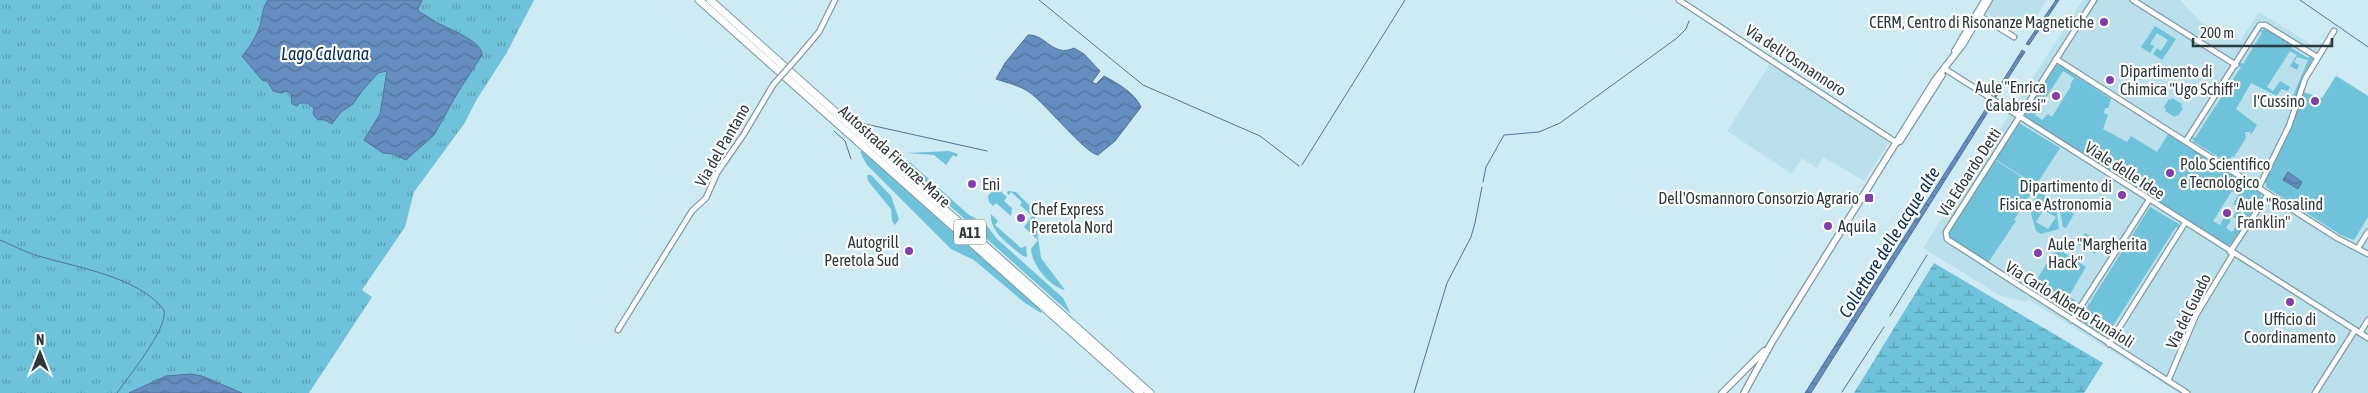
<svg xmlns="http://www.w3.org/2000/svg" width="2368" height="393" viewBox="0 0 2368 393" font-family="'Asap Condensed',sans-serif">
  <style>
    .built { fill: #b9e0eb }
    .green { fill: #6ec2d9; fill-rule: evenodd }
    .wetland { fill: url(#wetland-marsh) }
    .park { fill: url(#park-tufts) }
    .water { fill: url(#water-waves); stroke: #537498 }
    .lines { fill: none; stroke-linecap: round; stroke-linejoin: round }
    .stream { stroke: #537498; stroke-width: 1 }
    .minor-casing { stroke: #7d99a1; stroke-width: 7 }
    .major-casing { stroke: #7d99a1; stroke-width: 8 }
    .highway-casing { stroke: #7d99a1; stroke-width: 9 }
    .minor { stroke: #fff; stroke-width: 4.5 }
    .major { stroke: #fff; stroke-width: 5.5 }
    .highway { stroke: #fff; stroke-width: 7 }
    .minor-bridge-casing { stroke: #7d99a1; stroke-width: 7; stroke-linecap: butt }
    .minor-bridge { stroke: #fff; stroke-width: 4.5 }
    .poi-dot { fill: #833db0; stroke: #fff; stroke-width: 2 }
    .labels { text-anchor: middle; dominant-baseline: central; stroke-width: 4.5; stroke-linejoin: round; paint-order: stroke }
    .shield { fill: #fff; stroke: #6b7476; stroke-width: 1 }
    .shield-label { font-size: 15px; font-weight: bold; fill: #2c383b }
    .poi-label { font-size: 16px; fill: #2c383b; stroke: #fff; text-anchor: start }
    .street-label { font-size: 16px; fill: #2c383b; stroke: #fff }
    .water-label { font-size: 18px; font-style: italic; fill: #002c5b; stroke: #fff }
  </style>
  <defs>
    <pattern id="wetland-marsh" width="20" height="14" patternUnits="userSpaceOnUse" patternTransform="scale(1.25)"><rect width="20" height="14" fill="#6ec2d9"/><path d="M1 5h8M5 5V1M11 12h8M15 12V8" fill="none" stroke="#5b9fb1"/></pattern>
    <pattern id="park-tufts" width="24" height="20" patternUnits="userSpaceOnUse" patternTransform="scale(1.25)"><rect width="24" height="20" fill="#6ec2d9"/><path d="M3 7l-1-3M5 7V3M7 7l1-3M15 17l-1-3M17 17v-4M19 17l1-3" fill="none" stroke="#5b9fb1"/></pattern>
    <pattern id="water-waves" width="16" height="10" patternUnits="userSpaceOnUse" patternTransform="scale(1.25)"><rect width="16" height="10" fill="#648dc0"/><path d="M0 5q4-4 8 0t8 0" fill="none" stroke="#53749d"/></pattern>
  </defs>
  <rect width="100%" height="100%" fill="#ceebf4"/>
  <!-- built -->
  <g class="built">
    <polygon points="1992,0 2047,0 2028,29 2015,26 2007,28 1990,19 1986,12"/>
    <polygon points="2083,0 2180,0 2202,23 2240,41 2259,12 2320,50 2299,90 2322,98 2336,75 2368,96 2368,393 2179,393 2029,300 2026,302 2001,296 1923,248"/>
    <polygon points="1770,64 1887,140 1887,146 1864,181 1823,157 1817,168 1802,158 1792,174 1727,131"/>
  </g>
  <!-- green -->
  <g class="green">
    <polygon points="2155,26 2176,39 2162,60 2153,54 2157,48 2161,51 2168,40 2157,33 2150,44 2154,46 2150,53 2141,47"/>
    <polygon points="2267,28 2293,44 2291,48 2308,58 2311,56 2314,58 2304,74 2296,97 2293,96 2308,60 2297,57 2294,62 2299,65 2297,70 2290,66 2297,55 2290,51 2267,87 2273,91 2280,81 2290,87 2288,91 2281,89 2277,96 2251,83 2236,109 2257,125 2251,135 2250,132 2245,132 2246,138 2234,157 2232,156 2228,163 2194,142 2192,137 2195,138 2241,67 2238,65 2240,62 2243,64 2262,33 2260,31"/>
    <path d="M2055 65H2060L2111 99 2108 108H2105L2104 113 2108 115 2103 129 2127 142 2131 136 2157 152 2168 134 2261 192V198L2231 244 2225 246 2025 117V113ZM2063 71 2074 78 2070 85 2071 86 2052 117 2048 114 2042 120 2035 115ZM2232 191 2238 195 2233 204 2239 207 2244 199 2250 203 2243 214 2237 211 2233 217 2240 221 2232 232 2226 228 2231 220 2225 216 2220 225 2213 221Z"/>
    <polygon points="2336,76 2368,96 2368,217 2354,240 2341,235 2266,187 2267,184 2264,182 2290,127 2303,92 2322,98"/>
    <polygon points="2172,98 2182,104 2181,107 2183,108 2178,116 2176,115 2175,117 2165,111 2166,109 2164,107 2169,99 2171,100"/>
    <polygon points="2019,123 2060,148 2036,185 1995,159"/>
    <polygon points="885,148 911,163 969,215 985,223 996,238 1063,298 1071,314"/>
    <polygon points="862,151 1041,310 1041,313 1025,303 974,260 951,249 867,165 860,152"/>
    <polygon points="949,151 958,154 956,157 953,155 946,165 934,155 906,153"/>
    <polygon points="1995,160 2036,186 2014,220 2016,221 1988,263 1949,239 1947,234"/>
    <polygon points="867,175 871,175 891,196 899,219 895,225 892,221 891,209 868,181"/>
    <polygon points="988,180 1007,197 1004,201 1012,208 1011,216 996,203 993,206 989,202 988,196 992,191 985,184"/>
    <path d="M1008 191 1016 192 1034 210 1041 258 1065 290C1049 286 1032 265 1031 249L1038 240 1024 227 1032 216 1020 205 1022 202 1011 192 1009 195 1007 193Z"/>
    <polygon points="2039,192 2054,201 2053,203 2033,207 2030,206"/>
    <path d="M2052 204 2056 207 2059 229 2041 234 2036 231 2030 210ZM2043 210 2056 217 2048 229 2036 222Z"/>
    <polygon points="2059,205 2074,214 2066,228 2063,227"/>
    <polygon points="2150,207 2179,224 2179,228 2176,227 2109,332 2112,334 2104,337 2080,322 2078,317 2082,315"/>
    <path d="M991 214 998 221 995 225 1021 248 1026 246 1027 257 1023 256C1011 246 989 232 991 214Z"/>
    <polygon points="2085,233 2102,243 2099,248 2086,240 2085,243 2097,250 2095,254 2078,244"/>
    <polygon points="2057,248 2086,267 2069,296 2076,301 2070,310 2036,289 2037,287 2033,285"/>
  </g>
  <!-- wetland -->
  <polygon class="wetland" points="1934,263 2103,363 2084,393 1854,393"/>
  <!-- park -->
  <polygon class="park" points="0,0 534,0 506,54 477,99 464,124 414,192 405,227 362,290 372,297 309,393 0,393"/>
  <!-- water -->
  <g class="water">
    <path d="M268 0H422L418 9 419 12C426 15 429 18 436 22 446 28 483 41 482 55L458 92 434 135 406 160 393 154 383 153 364 140 380 114 387 71 378 73 362 91 353 104 341 112 332 124 325 120 317 119 313 114 314 108 307 103H300L297 106 292 104 291 94 287 91 281 93 273 91 268 82 262 80 242 56C249 49 259 32 261 22 263 13 262 9 268 0Z"/>
    <polygon points="2056,0 2059,0 2029,45 2026,44"/>
    <path d="M1028 35C1046 34 1053 58 1074 48L1084 54 1100 71 1092 82 1096 84 1104 76C1117 83 1135 93 1141 107L1115 141 1098 155C1086 154 1044 102 1029 92 1019 85 1007 83 996 79L1005 63Z"/>
    <polygon points="2022,50 2025,52 1996,97 1994,95"/>
    <polygon points="1990,102 1993,104 1811,393 1805,393"/>
    <polygon points="2288,172 2302,182 2298,189 2283,180"/>
    <polygon points="191,374 202,376 242,393 129,393 166,376"/>
  </g>
  <g class="lines">
    <!-- stream -->
    <g class="stream">
      <polyline points="1039,0 1143,85 1260,136 1299,166"/>
      <polyline points="2300,0 2368,47"/>
      <polyline points="849,113 861,123 987,151"/>
      <polyline points="834,131 845,141 851,159"/>
      <polyline points="1302,165 1405,0"/>
      <polyline points="1483,182 1486,167 1504,135 1539,132 1560,123 1677,38 1686,29 1689,21"/>
      <path d="M0 240C12 245 23 251 35 255 74 267 138 276 164 310 168 329 128 377 117 393"/>
      <polyline points="1890,316 1927,255"/>
      <polyline points="1842,392 1884,327"/>
      <polyline points="1414,393 1447,283 1471,237 1475,223 1482,187"/>
    </g>
    <defs>
      <g id="minor">
        <polyline points="1679,0 1897,143"/>
        <polyline points="2094,0 1946,232 1947,239 2187,393"/>
        <polyline points="2133,0 2236,65"/>
        <polyline points="1980,16 2014,37"/>
        <polyline points="798,57 819,32 835,0"/>
        <polyline points="2056,59 2337,238 2368,254"/>
        <polyline points="1945,69 2368,338"/>
        <polyline points="2186,141 2260,25 2265,25 2317,57"/>
        <polyline points="2259,187 2289,126 2305,79 2334,31"/>
        <polyline points="2358,248 2368,232"/>
        <polyline points="2230,252 2268,194"/>
        <polyline points="2072,320 2149,200"/>
        <polyline points="618,330 692,211 706,198 717,173 744,134 773,85"/>
        <polyline points="2360,333 2368,320"/>
        <polyline points="2109,344 2185,223"/>
        <polyline points="2168,381 2196,315 2233,254"/>
        <polyline points="2315,393 2355,330"/>
      </g>
      <g id="major">
        <polyline points="1955,51 1985,0"/>
        <polyline points="1900,141 1942,75"/>
        <polyline points="1722,393 1764,351"/>
        <polyline points="1744,393 1772,342 1935,80 1963,44 1989,0"/>
      </g>
      <g id="highway">
        <polyline points="699,0 1140,393"/>
        <polyline points="710,0 1150,393"/>
      </g>
    </defs>
    <!-- minor casing -->
    <use href="#minor" class="minor-casing"/>
    <!-- major casing -->
    <use href="#major" class="major-casing"/>
    <!-- highway casing -->
    <use href="#highway" class="highway-casing"/>
    <!-- minor -->
    <use href="#minor" class="minor"/>
    <!-- major -->
    <use href="#major" class="major"/>
    <!-- highway -->
    <use href="#highway" class="highway"/>
    <defs>
      <polyline id="minor-bridge" points="773,85 798,57"/>
    </defs>
    <!-- minor-bridge casing -->
    <use href="#minor-bridge" class="minor-bridge-casing"/>
    <!-- minor-bridge -->
    <use href="#minor-bridge" class="minor-bridge"/>
  </g>
  <!-- markers -->
  <g class="poi-dot">
    <circle cx="2104" cy="22" r="5"/>
    <circle cx="2110" cy="80" r="5"/>
    <circle cx="2056" cy="96" r="5"/>
    <circle cx="2315" cy="101" r="5"/>
    <circle cx="2170" cy="173" r="5"/>
    <circle cx="972" cy="184" r="5"/>
    <circle cx="2122" cy="195" r="5"/>
    <rect x="1864" y="193" width="10" height="10" rx="2.5"/>
    <circle cx="2227" cy="213" r="5"/>
    <circle cx="1021" cy="218" r="5"/>
    <circle cx="1828" cy="226" r="5"/>
    <circle cx="909" cy="251" r="5"/>
    <circle cx="2038" cy="253" r="5"/>
    <circle cx="2290" cy="302" r="5"/>
  </g>
  <g class="labels">
    <!-- shield labels -->
    <rect class="shield" x="954" y="219.5" width="32" height="25" rx="4"/>
    <g class="shield-label">
      <text x="970" y="232">A11</text>
    </g>
    <!-- poi labels -->
    <g class="poi-label">
      <text x="2094" y="22" text-anchor="end">CERM, Centro di Risonanze Magnetiche</text>
      <text x="2120" y="71">Dipartimento di<tspan x="2120" dy="18">Chimica "Ugo Schiff"</tspan></text>
      <text x="2046" y="87" text-anchor="end">Aule "Enrica<tspan x="2046" dy="18">Calabresi"</tspan></text>
      <text x="2305" y="101" text-anchor="end">I'Cussino</text>
      <text x="2180" y="164">Polo Scientifico<tspan x="2180" dy="18">e Tecnologico</tspan></text>
      <text x="982" y="184">Eni</text>
      <text x="2112" y="186" text-anchor="end">Dipartimento di<tspan x="2112" dy="18">Fisica e Astronomia</tspan></text>
      <text x="1859" y="198" text-anchor="end">Dell'Osmannoro Consorzio Agrario</text>
      <text x="2237" y="204">Aule "Rosalind<tspan x="2237" dy="18">Franklin"</tspan></text>
      <text x="1031" y="209">Chef Express<tspan x="1031" dy="18">Peretola Nord</tspan></text>
      <text x="1838" y="226">Aquila</text>
      <text x="899" y="242" text-anchor="end">Autogrill<tspan x="899" dy="18">Peretola Sud</tspan></text>
      <text x="2048" y="244">Aule "Margherita<tspan x="2048" dy="18">Hack"</tspan></text>
      <text x="2290" y="319" text-anchor="middle">Ufficio di<tspan x="2290" dy="18">Coordinamento</tspan></text>
    </g>
    <!-- street labels -->
    <g class="street-label">
      <text transform="translate(1796 60) rotate(33)">Via dell'Osmannoro</text>
      <text transform="translate(722 145) rotate(-60)">Via del Pantano</text>
      <text transform="translate(895 156) rotate(42)">Autostrada Firenze-Mare</text>
      <text transform="translate(2125 170) rotate(33)">Viale delle Idee</text>
      <text transform="translate(1969 172) rotate(-57)">Via Edoardo Detti</text>
      <text transform="translate(2070 304) rotate(32)">Via Carlo Alberto Funaioli</text>
      <text transform="translate(2188 311) rotate(-64)">Via del Guado</text>
    </g>
    <!-- water labels -->
    <g class="water-label">
      <text x="325" y="53">Lago Calvana</text>
      <text transform="translate(1889 242) rotate(-58)">Collettore delle acque alte</text>
    </g>
  </g>
  <!-- north arrow -->
  <g transform="translate(40 353)" stroke="#ffffff" stroke-width="4" paint-order="stroke">
  <path d="M0-4L9 19L0 12L-9 19Z" fill="#2c383b"/>
  <text y="-8" font-size="14" font-weight="bold" text-anchor="middle" fill="#2c383b">N</text>
  </g>
  <!-- scale -->
  <path d="M2193 38v8h139v-8" fill="none" stroke="#2c383b" stroke-width="2.5"/>
  <text x="2200" y="38" font-size="15" fill="#2c383b" stroke="#ffffff" stroke-width="4" paint-order="stroke">200 m</text>
</svg>
